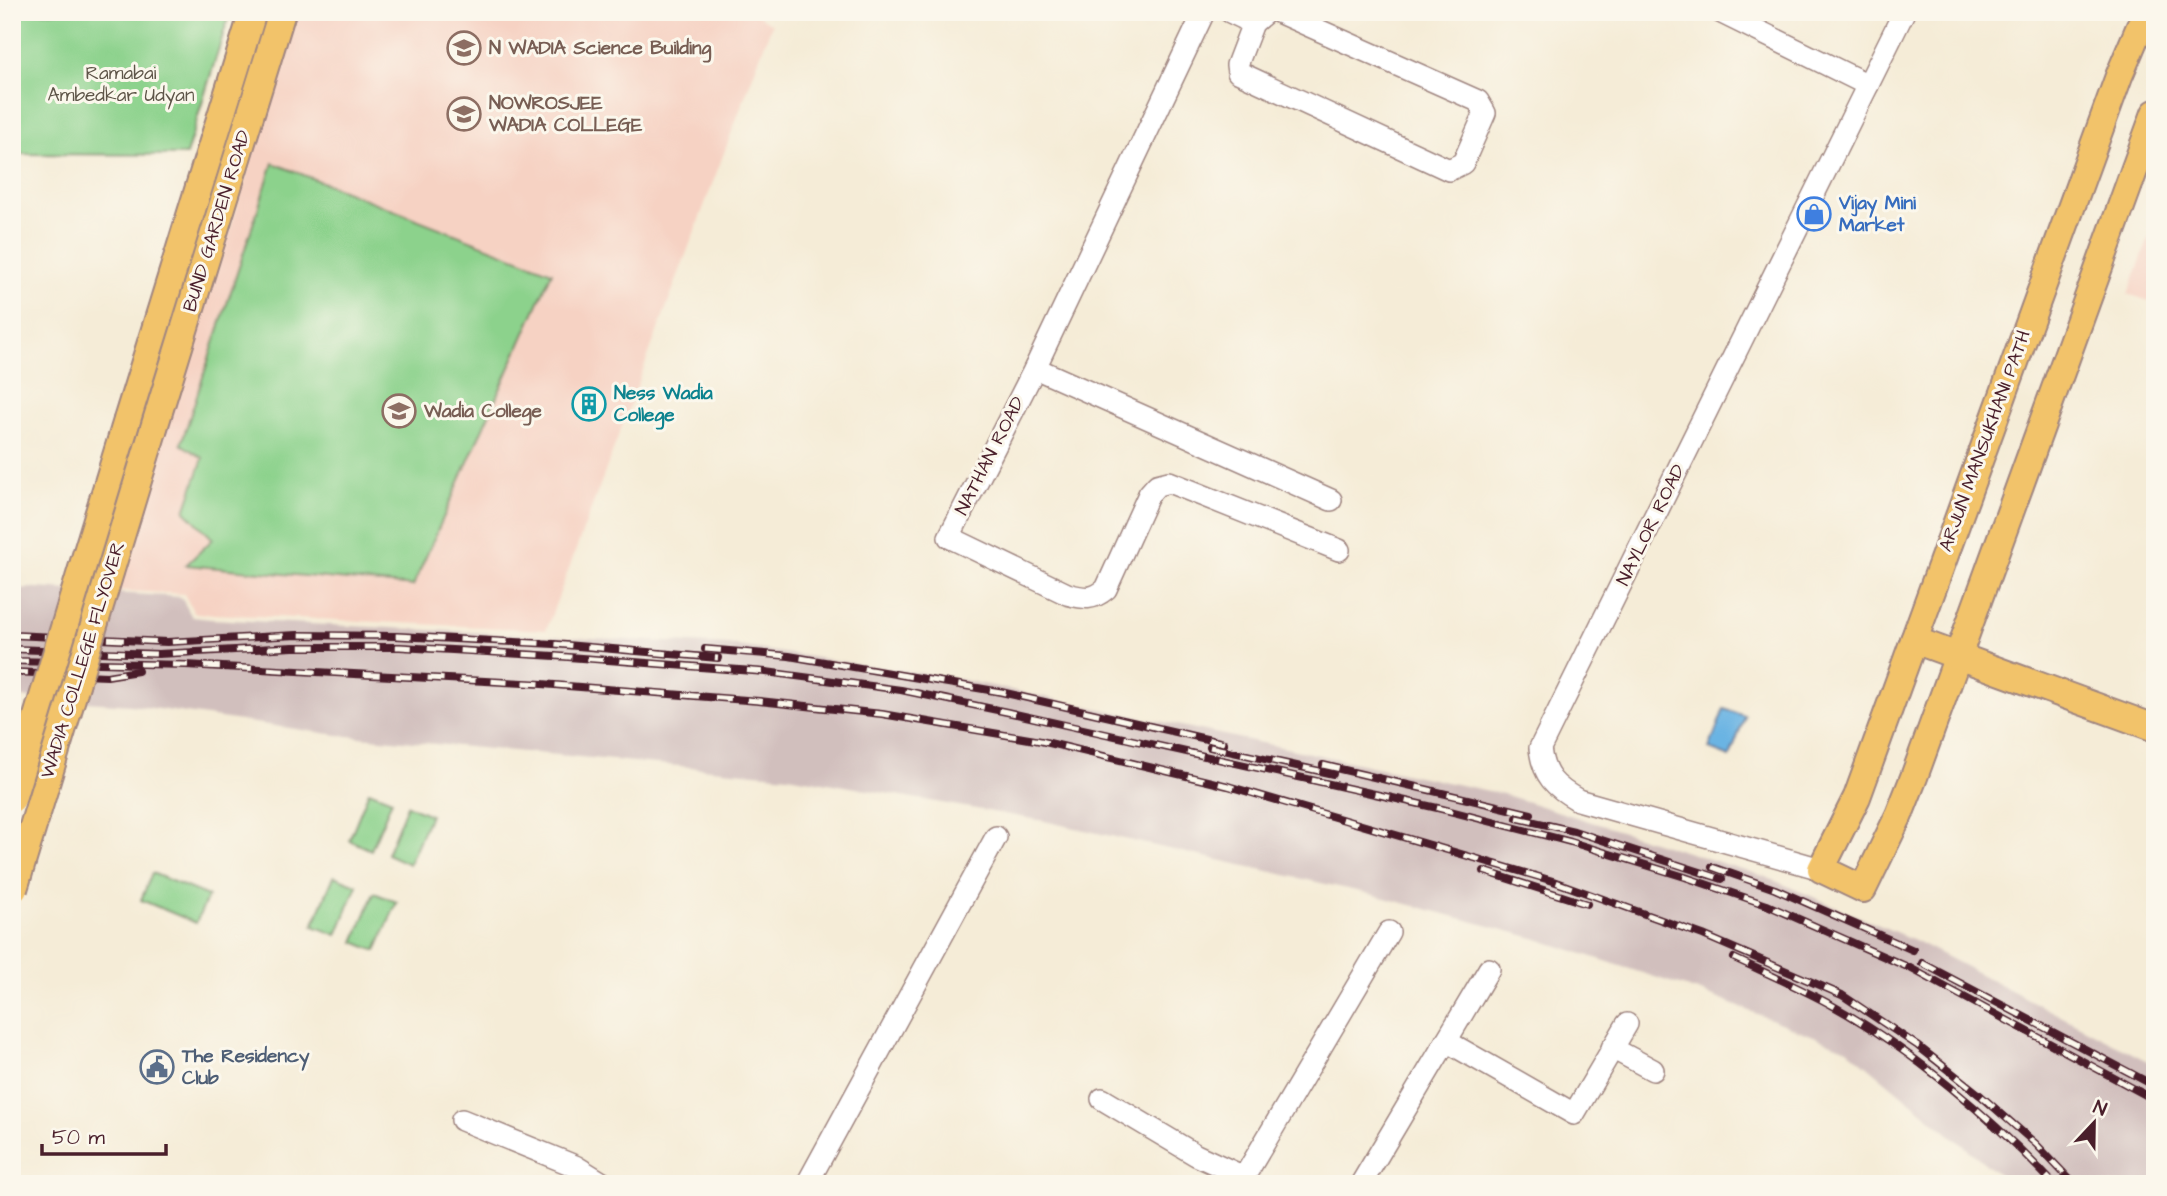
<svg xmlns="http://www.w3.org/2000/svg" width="2167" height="1196" viewBox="0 0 2167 1196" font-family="'Architects Daughter',sans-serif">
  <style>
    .built { fill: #f6d2c3 }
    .industrial { fill: #d1bfbd }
    .green { fill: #8cd28c; stroke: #6b785c; stroke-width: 2 }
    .water { fill: #6bb4e3; stroke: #5a6a87; stroke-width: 2 }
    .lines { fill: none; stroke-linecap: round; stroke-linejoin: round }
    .minor-casing { stroke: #a08681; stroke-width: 24 }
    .major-casing { stroke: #a08681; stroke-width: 30 }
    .minor { stroke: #fff; stroke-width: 21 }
    .major { stroke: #f2c36a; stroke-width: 26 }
    .rail-casing { stroke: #4a1f2b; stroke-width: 8 }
    .rail { stroke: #fbf7ec; stroke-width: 5; stroke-dasharray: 16; stroke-linecap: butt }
    .major-bridge-casing { stroke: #a08681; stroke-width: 30; stroke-linecap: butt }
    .major-bridge { stroke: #f2c36a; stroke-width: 26 }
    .labels { text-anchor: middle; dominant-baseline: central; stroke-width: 6; stroke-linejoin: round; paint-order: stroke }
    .education-label { font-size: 19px; font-weight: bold; fill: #785e54; stroke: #fbf7ec; text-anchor: start }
    .park-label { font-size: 19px; fill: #5e5548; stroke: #fbf7ec }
    .shop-label { font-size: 19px; font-weight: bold; fill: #366cbe; stroke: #fbf7ec; text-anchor: start }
    .street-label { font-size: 19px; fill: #4a1f2b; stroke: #fbf7ec }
    .culture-label { font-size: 19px; font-weight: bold; fill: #0d838f; stroke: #fbf7ec; text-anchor: start }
    .service-label { font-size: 19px; font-weight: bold; fill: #4e5e75; stroke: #fbf7ec; text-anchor: start }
  </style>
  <rect width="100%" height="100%" fill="#fbf7ec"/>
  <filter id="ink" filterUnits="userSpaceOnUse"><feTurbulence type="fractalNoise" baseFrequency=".0143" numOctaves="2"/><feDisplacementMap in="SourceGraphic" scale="14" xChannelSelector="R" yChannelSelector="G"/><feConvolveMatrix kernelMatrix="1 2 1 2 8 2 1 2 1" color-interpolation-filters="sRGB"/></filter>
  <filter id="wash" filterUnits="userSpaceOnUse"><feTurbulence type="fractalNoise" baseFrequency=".00686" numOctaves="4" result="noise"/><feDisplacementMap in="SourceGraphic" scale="28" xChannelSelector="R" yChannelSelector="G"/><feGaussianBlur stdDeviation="1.57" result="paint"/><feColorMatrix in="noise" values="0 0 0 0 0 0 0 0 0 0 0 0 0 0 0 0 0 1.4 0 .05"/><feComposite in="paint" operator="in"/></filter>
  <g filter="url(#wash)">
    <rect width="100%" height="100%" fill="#f5ecd7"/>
    <!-- built -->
    <g class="built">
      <polygon points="295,12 752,12 772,24 546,630 194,613 184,594 112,590 229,233"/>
      <polygon points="2155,222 2155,303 2128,294"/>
    </g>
    <!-- industrial -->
    <polygon class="industrial" points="36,588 181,597 192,617 211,619 730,645 954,678 1503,794 1766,877 1914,940 2155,1065 2155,1184 2010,1184 1847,1049 1701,992 1534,938 1370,894 1044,821 788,776 337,735 131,705 12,697 12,589"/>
    <!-- green -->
    <g class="green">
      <polygon points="12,12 230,12 186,155 12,154"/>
      <polygon points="273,163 552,272 413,586 186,565 213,539 185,511 203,458 181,444"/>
      <polygon points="369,791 392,800 371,850 349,840"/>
      <polygon points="407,805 430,815 409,864 387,854"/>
      <polygon points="152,873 208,896 196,923 141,900"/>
      <polygon points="334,876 357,885 337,935 313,926"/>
      <polygon points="374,893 397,902 376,951 354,942"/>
    </g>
    <!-- water -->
    <polygon class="water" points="1724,709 1745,716 1730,757 1709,749"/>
  </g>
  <g filter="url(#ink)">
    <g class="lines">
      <defs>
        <g id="minor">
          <path d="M1204 12 1035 368 949 537 1067 594C1083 598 1092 601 1106 589L1149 494 1157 485 1169 482 1339 550"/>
          <polyline points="1230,12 1253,23"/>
          <polyline points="1266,12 1253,23 1237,65 1238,72 1449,170 1463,163 1485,113 1478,101 1278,12"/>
          <polyline points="1720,12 1868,85"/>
          <polyline points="1035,368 1331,500"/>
          <path d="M1821 869 1578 800C1555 787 1543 776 1540 748L1904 12"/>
          <polyline points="1446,1041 1574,1114 1627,1024"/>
          <polyline points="1612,1048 1653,1070"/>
          <polyline points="1102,1099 1196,1155 1244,1177"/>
          <polyline points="462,1120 575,1166 604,1184"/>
          <polyline points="807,1184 996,837"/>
          <polyline points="1240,1184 1389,932"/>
          <polyline points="1361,1184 1489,969"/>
        </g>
        <g id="major">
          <polyline points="2146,12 2119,76 1857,797 1821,869 1863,889 1899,815 1914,777 2155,113"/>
          <polyline points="127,420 253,12"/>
          <polyline points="153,431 282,12"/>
          <polyline points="1914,640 2155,728"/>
        </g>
      </defs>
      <!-- minor casing -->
      <use href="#minor" class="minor-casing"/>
      <!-- major casing -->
      <use href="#major" class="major-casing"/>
      <!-- minor -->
      <use href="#minor" class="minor"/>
      <!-- major -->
      <use href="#major" class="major"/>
      <defs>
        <g id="rail">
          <polyline points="12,635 167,642 297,635 397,636 554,644 718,658"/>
          <polyline points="12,649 158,654 293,647 400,647 555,656 766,672 901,690 1007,712 1442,809 1571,842 1685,877 1767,905 1910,968 2155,1100"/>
          <polyline points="705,649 789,656 1001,692 1224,743"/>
          <polyline points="12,661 186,665 542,684 759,701 882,714 1041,741 1228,786 1553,881 1703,935 1842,995 1918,1046 1981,1096 2036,1144 2074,1184"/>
          <polyline points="12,672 107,676 138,671"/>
          <polyline points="1210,747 1333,774"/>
          <polyline points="1323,765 1531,814"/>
          <polyline points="1517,818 1574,831 1722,879"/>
          <polyline points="1712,867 1775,889 1913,950"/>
          <polyline points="1484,871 1587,904"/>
          <path d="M1734 958C1768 974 1803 989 1835 1007 1911 1049 1995 1121 2054 1184"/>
          <polyline points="1922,963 2155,1086"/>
        </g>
      </defs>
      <!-- rail casing -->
      <use href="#rail" class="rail-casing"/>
      <!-- rail -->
      <use href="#rail" class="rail"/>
      <defs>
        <g id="major-bridge">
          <polyline points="12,799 127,420"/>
          <polyline points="14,889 153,431"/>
        </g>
      </defs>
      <!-- major-bridge casing -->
      <use href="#major-bridge" class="major-bridge-casing"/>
      <!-- major-bridge -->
      <use href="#major-bridge" class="major-bridge"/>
    </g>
  </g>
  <!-- icons -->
  <defs>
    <symbol id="university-ring" viewBox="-11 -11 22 22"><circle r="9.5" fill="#fbf7ec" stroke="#8d6e63" stroke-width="1.5"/><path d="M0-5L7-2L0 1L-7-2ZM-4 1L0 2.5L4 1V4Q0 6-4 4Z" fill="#8d6e63"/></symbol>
    <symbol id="shop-ring" viewBox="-11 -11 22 22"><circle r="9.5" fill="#fbf7ec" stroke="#3f7fe0" stroke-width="1.5"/><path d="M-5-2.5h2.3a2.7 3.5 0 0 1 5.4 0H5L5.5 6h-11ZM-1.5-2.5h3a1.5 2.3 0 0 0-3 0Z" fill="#3f7fe0"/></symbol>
    <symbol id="building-ring" viewBox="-11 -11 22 22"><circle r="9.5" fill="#fbf7ec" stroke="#0f9aa8" stroke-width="1.5"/><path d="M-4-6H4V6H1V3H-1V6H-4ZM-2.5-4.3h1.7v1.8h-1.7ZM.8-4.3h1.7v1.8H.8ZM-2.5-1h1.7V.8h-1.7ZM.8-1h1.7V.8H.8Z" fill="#0f9aa8"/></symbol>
    <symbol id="school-ring" viewBox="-11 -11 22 22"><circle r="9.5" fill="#fbf7ec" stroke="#8d6e63" stroke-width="1.5"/><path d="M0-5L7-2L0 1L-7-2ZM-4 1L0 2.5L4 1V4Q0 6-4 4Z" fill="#8d6e63"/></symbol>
    <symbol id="civic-ring" viewBox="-11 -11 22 22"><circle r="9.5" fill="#fbf7ec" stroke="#5c6f8a" stroke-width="1.5"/><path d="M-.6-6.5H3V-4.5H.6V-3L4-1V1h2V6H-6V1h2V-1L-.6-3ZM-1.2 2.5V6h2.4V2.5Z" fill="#5c6f8a"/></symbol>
  </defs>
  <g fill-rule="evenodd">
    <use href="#university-ring" x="445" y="29" width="38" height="38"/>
    <use href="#university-ring" x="445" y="95" width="38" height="38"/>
    <use href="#shop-ring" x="1795" y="195" width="38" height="38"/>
    <use href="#building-ring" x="570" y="385" width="38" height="38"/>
    <use href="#school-ring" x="380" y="392" width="38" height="38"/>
    <use href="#civic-ring" x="138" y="1048" width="38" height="38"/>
  </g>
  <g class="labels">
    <!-- education labels -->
    <g class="education-label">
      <text x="489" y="48">N WADIA Science Building</text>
      <text x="489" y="103">NOWROSJEE<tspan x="489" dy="22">WADIA COLLEGE</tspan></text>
      <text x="424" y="411">Wadia College</text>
    </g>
    <!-- park labels -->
    <g class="park-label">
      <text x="121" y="73">Ramabai<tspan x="121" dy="22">Ambedkar Udyan</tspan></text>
    </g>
    <!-- shop labels -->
    <g class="shop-label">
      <text x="1839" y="203">Vijay Mini<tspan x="1839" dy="22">Market</tspan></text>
    </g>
    <!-- street labels -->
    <g class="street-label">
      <text transform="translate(217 221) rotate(-73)">BUND GARDEN ROAD</text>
      <text transform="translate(1985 441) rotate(-70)">ARJUN MANSUKHANI PATH</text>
      <text transform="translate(990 456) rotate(-63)">NATHAN ROAD</text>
      <text transform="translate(1651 525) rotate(-64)">NAYLOR ROAD</text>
      <text transform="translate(83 660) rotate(-73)">WADIA COLLEGE FLYOVER</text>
    </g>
    <!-- culture labels -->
    <g class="culture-label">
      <text x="614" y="393">Ness Wadia<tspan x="614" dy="22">College</tspan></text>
    </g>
    <!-- service labels -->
    <g class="service-label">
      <text x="182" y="1056">The Residency<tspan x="182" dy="22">Club</tspan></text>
    </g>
  </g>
  <!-- margin -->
  <rect width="2167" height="1196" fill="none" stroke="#fbf7ec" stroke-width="42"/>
  <!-- north arrow -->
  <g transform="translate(2094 1123) rotate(22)" stroke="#fbf7ec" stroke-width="5" paint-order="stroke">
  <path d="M0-5L12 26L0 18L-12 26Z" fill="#4a1f2b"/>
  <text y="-10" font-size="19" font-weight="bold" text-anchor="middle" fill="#4a1f2b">N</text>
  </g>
  <!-- scale -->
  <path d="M42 1144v10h124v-10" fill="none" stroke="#4a1f2b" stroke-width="3.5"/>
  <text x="52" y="1144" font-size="21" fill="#4a1f2b" stroke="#fbf7ec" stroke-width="5" paint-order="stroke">50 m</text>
</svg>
